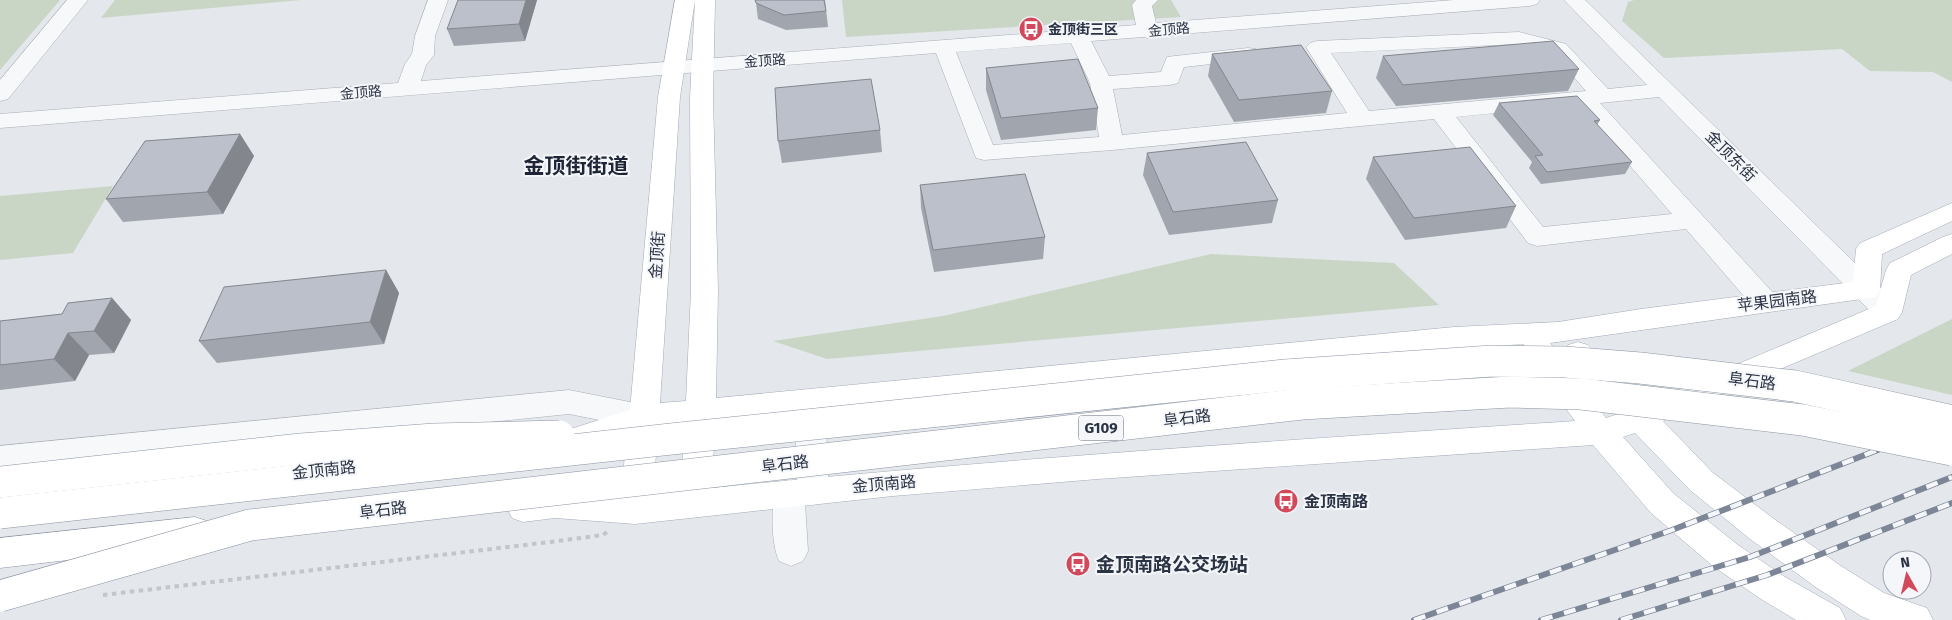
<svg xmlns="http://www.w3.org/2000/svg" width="1952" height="620" viewBox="0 0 1952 620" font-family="'Fira Sans','Noto Sans SC',sans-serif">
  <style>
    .green { fill: #c9d6c5 }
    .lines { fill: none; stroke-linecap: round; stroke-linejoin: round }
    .minor-casing { stroke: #a9aeb7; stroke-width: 1 }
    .major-casing { stroke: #a3abb8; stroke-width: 1 }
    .highway-casing { stroke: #8b94a3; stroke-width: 1 }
    .path { stroke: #c2c5cb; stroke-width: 4; stroke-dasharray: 4.5 4.5; stroke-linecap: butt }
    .minor { fill: #f7f8fa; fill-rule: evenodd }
    .major { fill: #fff; fill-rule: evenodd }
    .highway { fill: #fff; fill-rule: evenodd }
    .rail-casing { stroke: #7d8696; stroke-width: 6 }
    .rail { stroke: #f4f6f9; stroke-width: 4.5; stroke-dasharray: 12; stroke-linecap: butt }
    .highway-bridge-casing { stroke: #8b94a3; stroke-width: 32; stroke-linecap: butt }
    .highway-bridge { stroke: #fff; stroke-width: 31 }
    .wall { fill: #a1a5ae }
    .shaded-wall { fill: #83868d }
    .building { fill: #bbc0ca; stroke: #83868d }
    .labels { text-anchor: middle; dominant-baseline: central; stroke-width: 4; stroke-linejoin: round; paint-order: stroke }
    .far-poi-label { font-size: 14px; font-weight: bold; fill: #2b3445; stroke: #f4f6f9; text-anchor: start }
    .far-street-label { font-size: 14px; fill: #2b3445; stroke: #f4f6f9 }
    .shield { fill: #f4f6f9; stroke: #676e7b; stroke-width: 1 }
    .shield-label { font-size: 15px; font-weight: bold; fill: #2b3445 }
    .street-label { font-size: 16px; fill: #2b3445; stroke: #f4f6f9 }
    .poi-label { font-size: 16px; font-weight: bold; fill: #2b3445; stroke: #f4f6f9; text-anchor: start }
    .near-poi-label { font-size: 19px; font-weight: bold; fill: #2b3445; stroke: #f4f6f9; text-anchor: start }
    .district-label { font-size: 21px; font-weight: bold; fill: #1d2536; stroke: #f4f6f9 }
  </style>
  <rect width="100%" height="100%" fill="#e4e7ec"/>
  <!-- green -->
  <g class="green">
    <polygon points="0,0 60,0 0,70"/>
    <polygon points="115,0 301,0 101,18"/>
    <polygon points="842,0 1171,0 1181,17 846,37"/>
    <polygon points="1634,0 1952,0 1952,82 1933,72 1870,71 1842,49 1664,58 1622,21 1628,2"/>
    <polygon points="113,186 73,253 0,260 0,196"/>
    <polygon points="1211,254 1394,263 1439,305 827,359 773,341 943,316"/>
    <polygon points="1952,319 1952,395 1848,371"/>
  </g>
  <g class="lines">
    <defs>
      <g id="minor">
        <polygon points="67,0 88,0 8,99 0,101 0,80"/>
        <path d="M428 0H448L435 36 434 55 426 65 421 81 1136 25 1132 5 1136 0H1158L1152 6 1156 23 1454 0H1540L1537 4 1530 6 1156 36 1148 38 1143 37 1091 41 1109 76 1161 72 1167 57 1175 56 1248 48 1256 49 1259 54 1256 59 1248 60 1184 67 1178 83 1170 85 1113 89 1122 135 1347 113 1306 47 1310 43 1317 41 1519 32 1566 44 1608 89 1647 85 1564 0H1585L1898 305 1902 312 1898 319 1888 322 1878 319 1659 97 1600 103 1775 295 1779 302 1775 309 1765 312 1755 309 1686 229 1537 246 1528 243 1434 119 1112 150 984 160 976 158 936 53 0 128V114L398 83 405 64 412 54 415 36ZM1071 43 1090 83 1099 137 993 145 956 52ZM1519 44 1552 52 1586 91 1369 111 1331 53ZM1577 105 1672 214 1543 227 1456 117Z"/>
        <polygon points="569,390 645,405 656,408 660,417 656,426 645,429 569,414 0,472 0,446"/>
        <path d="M810 392 821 396 825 404 829 491 824 501 813 505 805 502 808 551 803 561 791 566 779 561C771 544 770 501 778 484L789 480 797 483 795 404 799 396Z"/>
      </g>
      <path id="major" d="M675 0H695L680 97 660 403 686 401 691 290 690 98 695 0H715L713 98 718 290 716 398 1454 327 1558 322 1641 309 1853 282 1856 249 1860 243 1952 203V221L1882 254 1880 290 1876 297 1550 343 1606 418 1618 414 1568 361 1564 353 1568 345 1578 342 1588 345 1645 403 1876 306 1886 270 1890 263 1943 237 1952 234V254L1911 275 1902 312 1898 319 1691 407 1663 421 1712 472 1774 519 1841 566 1884 593 1927 608 1933 620H1870L1861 616 1817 588 1750 539 1690 490 1635 433 1623 437 1673 493 1738 545 1785 577 1840 608 1846 620H1796L1761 599 1714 567 1651 513 1593 445 1098 479 893 496 635 524 555 518 523 522 512 518 507 508 512 498C547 486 584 492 621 495L627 435 566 456 555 452 551 443 555 434 630 410 658 97ZM1524 344 1523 347 1527 355 1575 421C1287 440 999 459 712 488L715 422 1454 349ZM685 425 680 491 653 494 658 428Z"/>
      <polygon id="highway" points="195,517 207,521 211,531 207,541 195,545 0,568 0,538"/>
    </defs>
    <!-- minor casing -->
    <use href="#minor" class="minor-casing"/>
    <!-- major casing -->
    <use href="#major" class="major-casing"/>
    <!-- highway casing -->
    <use href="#highway" class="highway-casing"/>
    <!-- path -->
    <polyline class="path" points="103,595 550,542 603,535 607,532"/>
    <!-- minor -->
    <use href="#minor" class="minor"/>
    <!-- major -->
    <use href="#major" class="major"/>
    <!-- highway -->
    <use href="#highway" class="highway"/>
    <defs>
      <g id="rail">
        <polyline points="1414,620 1672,530 1952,421"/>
        <polyline points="1541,620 1750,557 1952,477"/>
        <polyline points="1621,620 1767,575 1952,503"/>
      </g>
    </defs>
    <!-- rail casing -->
    <use href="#rail" class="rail-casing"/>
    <!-- rail -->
    <use href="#rail" class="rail"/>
    <defs>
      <g id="highway-bridge">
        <polyline points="0,482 301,449 434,439 559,436"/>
        <polyline points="0,513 671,439 1285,375 1492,361 1565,362 1640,368 1795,386 1952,421"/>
        <polyline points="0,596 250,525 1302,404 1510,392 1581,394 1803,420 1952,450"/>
      </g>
    </defs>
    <!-- highway-bridge casing -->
    <use href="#highway-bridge" class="highway-bridge-casing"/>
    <!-- highway-bridge -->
    <use href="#highway-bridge" class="highway-bridge"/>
  </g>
  <!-- wall -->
  <g class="wall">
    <polygon points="537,0 525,41 454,46 447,29"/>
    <polygon points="825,0 828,27 786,30 758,19 756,3"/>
    <polygon points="1212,54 1332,91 1326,113 1234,122 1208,76"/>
    <polygon points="1383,56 1579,69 1568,91 1396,106 1376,78"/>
    <polygon points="986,68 1098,108 1096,130 1001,140 986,90"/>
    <polygon points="1499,103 1600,120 1597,125 1632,162 1625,174 1541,184 1529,168 1532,162 1493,115"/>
    <polygon points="880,130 882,152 782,163 778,141"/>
    <polygon points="240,134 254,156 223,214 123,222 106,199"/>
    <polygon points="1147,153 1278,200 1272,223 1169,235 1143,175"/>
    <polygon points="1373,157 1516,206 1506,228 1405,240 1366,179"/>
    <polygon points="920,185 1045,237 1043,259 934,272 921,208"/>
    <polygon points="386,270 399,293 384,344 217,363 199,341"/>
    <polygon points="112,298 131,320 114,353 89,355 75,381 0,390 0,321 62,314"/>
  </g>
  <!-- shaded-wall -->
  <g class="shaded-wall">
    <polygon points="526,0 537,0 525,41 519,24"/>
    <polygon points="240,134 254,156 223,214 207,192"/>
    <polygon points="386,270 399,293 384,344 370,322"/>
    <polygon points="112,298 131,320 114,353 94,331"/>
    <polygon points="68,333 89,355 75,381 54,359"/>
  </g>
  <!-- building -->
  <g class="building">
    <polygon points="458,0 526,0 519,24 447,29"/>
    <polygon points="755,0 824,0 826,11 784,15 756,3"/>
    <polygon points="1553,41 1579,69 1403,85 1383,56"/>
    <polygon points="1301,45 1332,91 1239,100 1212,54"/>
    <polygon points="1078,59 1098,108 1001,118 986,68"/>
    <polygon points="871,79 880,130 778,141 775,88"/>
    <polygon points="1577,96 1600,120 1594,121 1632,162 1547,172 1535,156 1543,155 1499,103"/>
    <polygon points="240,134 207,192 106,199 145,141"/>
    <polygon points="1246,142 1278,200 1173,212 1147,153"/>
    <polygon points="1470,147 1516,206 1414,218 1373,157"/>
    <polygon points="1025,174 1045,237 933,250 920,185"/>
    <polygon points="386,270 370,322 199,341 224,287"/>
    <polygon points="112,298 94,331 68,333 54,359 0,365 0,321 62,314 68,303"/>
  </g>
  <!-- icons -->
  <defs>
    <symbol id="bus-disc" viewBox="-11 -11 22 22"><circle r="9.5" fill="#d1495b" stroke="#f4f6f9"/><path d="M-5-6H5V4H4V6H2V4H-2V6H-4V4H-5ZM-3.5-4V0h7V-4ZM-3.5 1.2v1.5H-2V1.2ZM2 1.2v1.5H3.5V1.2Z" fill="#fff"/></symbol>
  </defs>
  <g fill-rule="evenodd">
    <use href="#bus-disc" x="1017" y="15" width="28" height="28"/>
    <use href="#bus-disc" x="1272" y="487" width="28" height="28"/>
    <use href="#bus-disc" x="1064" y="550" width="28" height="28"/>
  </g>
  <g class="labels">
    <!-- far-poi labels -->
    <g class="far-poi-label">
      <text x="1048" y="29">金顶街三区</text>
    </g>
    <!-- far-street labels -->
    <g class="far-street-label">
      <text transform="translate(1169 30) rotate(-5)">金顶路</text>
      <text transform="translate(765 61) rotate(-4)">金顶路</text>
      <text transform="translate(361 93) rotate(-5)">金顶路</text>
    </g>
    <!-- shield labels -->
    <rect class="shield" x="1078.5" y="415.5" width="45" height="25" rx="4"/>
    <g class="shield-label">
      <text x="1101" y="428">G109</text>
    </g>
    <!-- street labels -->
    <g class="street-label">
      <text transform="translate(1731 156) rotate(45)">金顶东街</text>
      <text transform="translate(657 255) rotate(-86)">金顶街</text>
      <text transform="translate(1777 301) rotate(-7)">苹果园南路</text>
      <text transform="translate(1752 381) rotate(7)">阜石路</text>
      <text transform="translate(1187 418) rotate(-7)">阜石路</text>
      <text transform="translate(785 464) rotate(-7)">阜石路</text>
      <text transform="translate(324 470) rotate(-6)">金顶南路</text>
      <text transform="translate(884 484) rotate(-5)">金顶南路</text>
      <text transform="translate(383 510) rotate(-7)">阜石路</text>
    </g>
    <!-- poi labels -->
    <g class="poi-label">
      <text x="1304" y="501">金顶南路</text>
    </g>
    <!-- near-poi labels -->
    <g class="near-poi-label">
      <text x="1096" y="564">金顶南路公交场站</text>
    </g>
    <!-- district labels -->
    <g class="district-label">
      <text x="576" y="166">金顶街街道</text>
    </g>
  </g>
  <!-- north arrow -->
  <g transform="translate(1907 575) rotate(352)"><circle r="24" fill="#f4f6f9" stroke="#a4a8b1"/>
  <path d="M0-4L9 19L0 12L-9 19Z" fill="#d1495b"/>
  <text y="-8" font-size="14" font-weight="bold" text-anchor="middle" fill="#2b3445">N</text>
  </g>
</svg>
